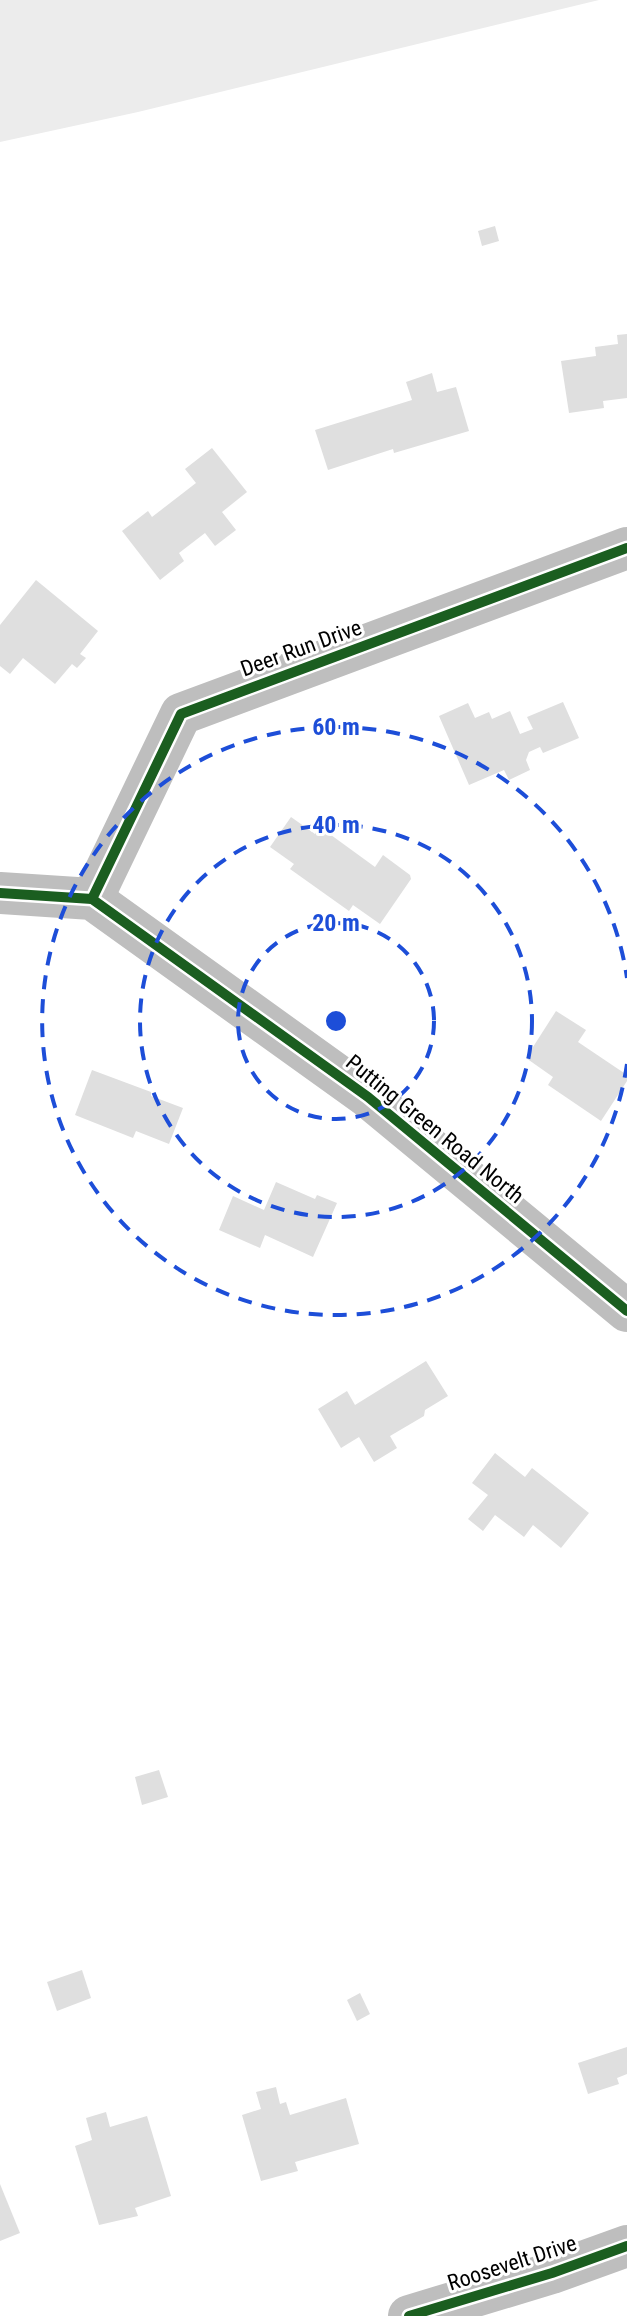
<svg xmlns="http://www.w3.org/2000/svg" width="627" height="2316" viewBox="0 0 627 2316" font-family="'Roboto Condensed',sans-serif">
  <style>
    .green { fill: #ececec }
    .building { fill: #dfdfdf }
    .lines { fill: none; stroke-linecap: round; stroke-linejoin: round }
    .minor { stroke: #bebebe; stroke-width: 42 }
    .cycleway-casing { stroke: #fff; stroke-width: 15 }
    .cycleway { stroke: #1b5e20; stroke-width: 10 }
    .ring { fill: none; stroke: #1d4ed8; stroke-width: 4; stroke-dasharray: 14 10 }
    .labels { text-anchor: middle; dominant-baseline: central; stroke-width: 6; stroke-linejoin: round; paint-order: stroke }
    .street-label { font-size: 22px; fill: #000; stroke: #fff }
    .centre { fill: #1d4ed8; stroke: #fff; stroke-width: 4 }
    .ring-label { font-size: 24px; text-anchor: middle; font-weight: bold; fill: #1d4ed8; stroke: #fff; stroke-width: 6; stroke-linejoin: round; paint-order: stroke }
  </style>
  <rect width="100%" height="100%" fill="#fff"/>
  <!-- green -->
  <polygon class="green" points="0,0 599,0 138,112 0,142"/>
  <!-- building -->
  <g class="building">
    <polygon points="495,226 499,241 482,246 478,231"/>
    <polygon points="627,334 627,398 603,401 604,408 569,413 561,361 596,356 595,347 618,344 617,335"/>
    <polygon points="432,373 437,392 456,387 469,431 394,453 393,449 328,470 315,430 412,400 406,382"/>
    <polygon points="212,448 247,492 222,512 236,530 215,546 205,533 179,553 184,561 160,580 122,531 148,511 152,517 196,483 185,469"/>
    <polygon points="36,580 98,631 80,654 86,658 77,668 72,664 55,684 23,658 10,674 0,666 0,625"/>
    <polygon points="563,702 579,738 543,753 540,747 529,752 526,760 530,770 509,780 504,770 469,785 439,716 468,703 475,718 489,712 492,719 510,711 520,734 533,729 527,717"/>
    <polygon points="291,817 315,834 320,827 375,867 383,855 410,875 411,879 380,924 353,905 349,911 290,869 294,864 270,847"/>
    <polygon points="556,1011 586,1030 578,1042 627,1075 627,1081 601,1121 548,1085 553,1077 526,1058"/>
    <polygon points="92,1070 151,1092 151,1096 183,1108 169,1144 136,1131 133,1138 75,1115"/>
    <polygon points="276,1182 315,1199 317,1195 337,1203 313,1257 265,1235 260,1248 219,1230 233,1196 264,1210"/>
    <polygon points="426,1361 448,1396 425,1410 424,1416 390,1436 397,1448 374,1462 359,1437 341,1448 318,1409 347,1391 355,1405"/>
    <polygon points="495,1453 525,1477 532,1468 589,1513 561,1548 533,1525 524,1537 495,1515 483,1531 468,1519 488,1495 472,1483"/>
    <polygon points="159,1770 168,1797 142,1805 135,1777"/>
    <polygon points="82,1970 91,1998 57,2011 47,1982"/>
    <polygon points="360,1993 370,2014 357,2021 347,2000"/>
    <polygon points="627,2047 627,2074 617,2078 619,2084 588,2094 578,2063"/>
    <polygon points="276,2087 280,2104 286,2102 290,2115 346,2098 359,2144 295,2162 298,2171 261,2181 242,2115 261,2109 256,2092"/>
    <polygon points="106,2112 110,2127 147,2116 171,2196 135,2208 138,2216 99,2225 75,2146 92,2140 86,2118"/>
    <polygon points="0,2184 20,2233 0,2241"/>
  </g>
  <g class="lines">
    <!-- minor -->
    <g class="minor">
      <polyline points="0,893 92,899 368,1097 627,1311"/>
      <polyline points="92,899 181,714 627,548"/>
      <polyline points="409,2316 552,2273 627,2246"/>
    </g>
    <defs>
      <g id="cycleway">
        <polyline points="0,893 92,899 368,1097 627,1311"/>
        <polyline points="92,899 181,714 627,548"/>
        <polyline points="409,2316 552,2273 627,2246"/>
      </g>
    </defs>
    <!-- cycleway casing -->
    <use href="#cycleway" class="cycleway-casing"/>
    <!-- cycleway -->
    <use href="#cycleway" class="cycleway"/>
  </g>
  <!-- distance rings -->
  <g class="ring">
    <circle cx="336" cy="1021" r="98"/>
    <circle cx="336" cy="1021" r="196"/>
    <path d="M627 1064A294 294 0 1 1 627 978"/>
  </g>
  <g class="labels">
    <!-- street labels -->
    <g class="street-label">
      <text transform="translate(301 648) rotate(-20)">Deer Run Drive</text>
      <text transform="translate(435 1129) rotate(39)">Putting Green Road North</text>
      <text transform="translate(512 2263) rotate(-18)">Roosevelt Drive</text>
    </g>
  </g>
  <circle cx="336" cy="1021" r="12" class="centre"/>
  <g class="ring-label">
    <text x="336" y="735">60 m</text>
    <text x="336" y="833">40 m</text>
    <text x="336" y="931">20 m</text>
  </g>
</svg>
